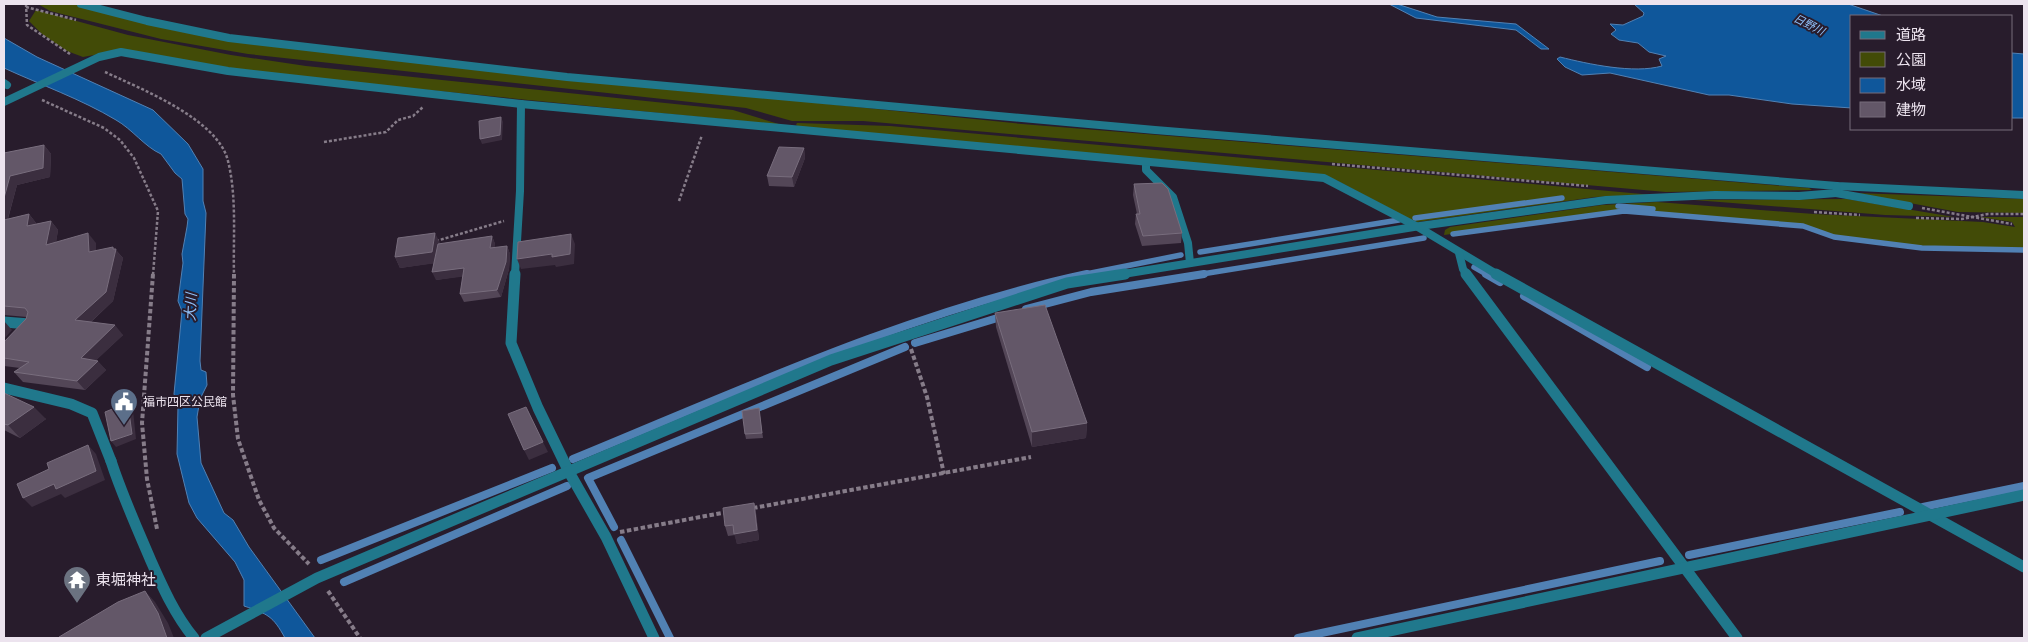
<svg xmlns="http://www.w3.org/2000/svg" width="2028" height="642" viewBox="0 0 2028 642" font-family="'Varela Round','Noto Sans JP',sans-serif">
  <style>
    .green { fill: #424b07 }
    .water { fill: #0f579b; stroke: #5181b4 }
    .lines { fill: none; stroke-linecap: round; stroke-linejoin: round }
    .stream-far1 { stroke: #5181b4; stroke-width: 5.5 }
    .stream { stroke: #5181b4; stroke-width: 8 }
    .path-far1 { stroke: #867c89; stroke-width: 2.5; stroke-dasharray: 3 2; stroke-linecap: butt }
    .path { stroke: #867c89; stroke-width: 4; stroke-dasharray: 4.5 2.5; stroke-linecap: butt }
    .service-far1 { stroke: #20788c; stroke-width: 8 }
    .service { stroke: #20788c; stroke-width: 11 }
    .minor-far1 { stroke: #20788c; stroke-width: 8 }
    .minor { stroke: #20788c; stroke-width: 11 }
    .wall { fill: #534657 }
    .shaded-wall { fill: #3b2e3f }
    .building { fill: #635768; stroke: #786d7d }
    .labels { text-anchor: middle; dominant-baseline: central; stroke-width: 4; stroke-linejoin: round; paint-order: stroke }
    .far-water-label { font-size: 11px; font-style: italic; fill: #91c2fa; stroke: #281c2c }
    .poi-label { font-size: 12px; fill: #ece3ee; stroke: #281c2c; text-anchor: start }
    .water-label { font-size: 14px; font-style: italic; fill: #91c2fa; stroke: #281c2c }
    .near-poi-label { font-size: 15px; fill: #ece3ee; stroke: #281c2c; text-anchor: start }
  </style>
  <rect width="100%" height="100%" fill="#281c2c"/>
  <!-- green -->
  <g class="green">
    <polygon points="38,4 73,4 179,30 749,96 1022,124 1809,188 1812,190 1666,192 863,121 792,121 746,108 248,54 161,39 50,11"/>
    <polygon points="36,10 128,35 231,55 306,66 733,110 782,125 266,74 122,50 83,57 67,51 42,34 29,21"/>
    <polygon points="797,123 890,126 1653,195 1595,197 1417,222 1411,220 1336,180 801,128 796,125"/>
    <polygon points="1856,193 2024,199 2024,213 1958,212"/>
    <polygon points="1847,199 1954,217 1885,215 1694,200"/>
    <path d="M1657 202 1814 214 1983 222 2015 227 2012 222 1980 217H2024V249C1960 248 1896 247 1833 236 1822 234 1813 227 1801 225L1623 211 1444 235 1445 230 1450 227 1602 205Z"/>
  </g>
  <!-- water -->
  <g class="water">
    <polygon points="1389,4 1397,4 1437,17 1516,24 1549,49 1541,49 1516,30 1416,18"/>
    <path d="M1634 4H1848L1883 16H1852V108L1792 104 1729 95H1709L1610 73 1582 75 1565 67 1557 59 1560 57C1588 64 1634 74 1662 66L1659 59 1666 56 1649 52 1638 43 1619 40 1611 34 1616 30 1610 24 1623 25 1643 16 1644 13Z"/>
    <path d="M4 38 37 57 153 110 188 144 203 169V201L206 213 200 361 201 370 206 372 207 385 200 399 197 417 201 463 224 513 233 520 249 547 315 638H285C273 616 268 614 244 606V580L235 562 197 518 189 503 177 454 178 406 174 394 182 311 178 301 183 263 182 254 187 227 188 219 185 214 182 179 175 173 161 154C145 147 132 129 116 120 81 99 41 85 4 68Z"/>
    <polygon points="2012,53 2024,54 2024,118 2012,118"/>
  </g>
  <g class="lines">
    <!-- stream-far1 -->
    <g class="stream-far1">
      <polyline points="1618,206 1653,209"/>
      <polyline points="1415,218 1562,198"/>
      <polyline points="1453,234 1624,211 1803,226 1834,237 1922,248 2024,250"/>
      <polyline points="1200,252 1399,220"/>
      <polyline points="1474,267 1488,275"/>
      <polyline points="1081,275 1181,255"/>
      <polyline points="1196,275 1424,238"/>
    </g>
    <!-- stream -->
    <g class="stream">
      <polyline points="1486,274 1500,282"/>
      <polyline points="1524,296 1647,367"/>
      <polyline points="1026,309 1091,292 1204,274"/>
      <polyline points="915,343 1004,316"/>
      <path d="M573 459C741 390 909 312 1087 274"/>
      <polyline points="1923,507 2024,486"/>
      <polyline points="614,527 588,478 905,347"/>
      <polyline points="621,540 670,638"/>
      <polyline points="1689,555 1900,512"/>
      <polyline points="321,560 552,468"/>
      <polyline points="344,582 567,486"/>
      <polyline points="1298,638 1660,561"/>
    </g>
    <!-- path-far1 -->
    <g class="path-far1">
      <polyline points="26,4 27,25 70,54"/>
      <polyline points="26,7 76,20"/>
      <path d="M105 72C141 89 218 119 228 161 237 197 233 238 234 275"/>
      <polyline points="42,100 104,128 120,140 134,158 158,211 153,275"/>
      <polyline points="324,142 386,132 398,120 413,116 423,107"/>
      <polyline points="1332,164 1588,186"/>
      <polyline points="679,201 702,135"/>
      <polyline points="1922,208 2012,224"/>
      <polyline points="1814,212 1860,215"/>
      <polyline points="1916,218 1962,219 1988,214 2024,214"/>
      <polyline points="436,241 504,221"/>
    </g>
    <!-- path -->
    <g class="path">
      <polyline points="153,274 142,423 147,479 157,529"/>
      <polyline points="234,274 233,395 238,439 259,500 274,528 309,564"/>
      <polyline points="911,349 927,397 944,474"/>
      <polyline points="753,508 1031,457"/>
      <polyline points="620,532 727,512"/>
      <polyline points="328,591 360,638"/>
    </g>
    <!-- service-far1 -->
    <polyline class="service-far1" points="1146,163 1146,170 1173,197 1188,243 1190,263"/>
    <!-- service -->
    <path class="service" d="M111 461C122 495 137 528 151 561 163 588 175 615 194 638"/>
    <!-- minor-far1 -->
    <g class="minor-far1">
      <polyline points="81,4 147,21 229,38 567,77 1155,130 1837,186 2024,195"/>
      <polyline points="4,83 7,85"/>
      <polyline points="4,102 99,57 121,52 228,71 521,104 1324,178 1418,227 1498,275"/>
      <polyline points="1836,193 1909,206"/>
      <polyline points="1459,253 1463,269 1467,275"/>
      <polyline points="515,275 520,191 521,104"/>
      <polyline points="1117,275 1420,226 1606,200 1715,195 1799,196 1836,193 1837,186"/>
    </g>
    <!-- minor -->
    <g class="minor">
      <polyline points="515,274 511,343 538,408 569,472 606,537 654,638"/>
      <polyline points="1466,274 1737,638"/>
      <polyline points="1496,274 2024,567"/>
      <polyline points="4,322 29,324 25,330"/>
      <polyline points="4,388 71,404 92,413 111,461"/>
      <polyline points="206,638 317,578 831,360 1067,283 1125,274"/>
      <polyline points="1357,638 2024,495"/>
    </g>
  </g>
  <!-- wall -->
  <g class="wall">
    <polygon points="44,145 51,154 50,177 17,185 8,219 29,214 36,223 36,224 51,221 58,230 56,242 96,243 96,251 115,249 123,258 113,301 91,322 123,335 96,360 106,370 85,390 23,382 14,372 20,368 4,366 4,342 26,319 27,317 4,315 4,153"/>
    <polygon points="804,148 805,158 794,187 769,186 767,176"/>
    <polygon points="1134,184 1182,233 1181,243 1142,246 1135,224 1136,214 1137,214 1133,195"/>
    <polygon points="492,236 495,244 494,248 507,246 510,254 509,269 501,297 464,302 460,294 463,276 436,280 434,263 400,268 395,257 440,244"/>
    <polygon points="995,313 1087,423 1086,438 1032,447 996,327"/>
    <polygon points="4,393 46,419 20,438 4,430"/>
    <polygon points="759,408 763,438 746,439 745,434"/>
    <polygon points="754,503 756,513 759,540 737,544 735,535 728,536 725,526"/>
  </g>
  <!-- shaded-wall -->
  <g class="shaded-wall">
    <polygon points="501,117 503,122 502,140 482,144 480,139"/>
    <polygon points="44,145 51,154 50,177 17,185 4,232 4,198 10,176"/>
    <polygon points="804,148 805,158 794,187 792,177"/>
    <polygon points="29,214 36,223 35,236 27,226"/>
    <polygon points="51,221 58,230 54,255 46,245"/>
    <polygon points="88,233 96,243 96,262 89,252"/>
    <polygon points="435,233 440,243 437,263 400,268 395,257"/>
    <polygon points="571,234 575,244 574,264 556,267 555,265 521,269 517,259"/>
    <polygon points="492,236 495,244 494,256 490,248"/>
    <polygon points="507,246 510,254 509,269 501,297 497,290"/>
    <polygon points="113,247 123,258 113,301 83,329 75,320"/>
    <polygon points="464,268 468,276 436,280 432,272"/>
    <polygon points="4,321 12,330 4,339"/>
    <polygon points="115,325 123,335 89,367 81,358"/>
    <polygon points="98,361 106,370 85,390 77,381"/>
    <polygon points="125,404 129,407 128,405 133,410 136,439 116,447 111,441 126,406"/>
    <polygon points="34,407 46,419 20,438 8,425"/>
    <polygon points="1087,423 1086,438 1032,447 1032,432"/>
    <polygon points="543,442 548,452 529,460 524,450"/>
    <polygon points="88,445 96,454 105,480 65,498 61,494 32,507 23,498"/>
    <polygon points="754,503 756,513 759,540 737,544 734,534"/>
    <polygon points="145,591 155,602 168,623 174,638 167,638"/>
  </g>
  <!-- building -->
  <g class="building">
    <polygon points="501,117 500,135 480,139 479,121"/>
    <polygon points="44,145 43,168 10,176 4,198 4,153"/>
    <polygon points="779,147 804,148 792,177 767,176"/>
    <polygon points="1162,183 1168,189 1182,233 1143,236 1136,214 1140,214 1134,184"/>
    <polygon points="29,214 27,226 51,221 46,245 88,233 89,252 113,247 113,249 116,249 106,292 75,320 115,325 81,358 98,361 77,381 14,372 29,362 4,358 4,342 26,319 28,312 25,308 4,306 4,220"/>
    <polygon points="435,233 432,252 395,257 398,238"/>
    <polygon points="571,234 570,254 552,257 552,254 517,259 518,242"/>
    <polygon points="492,236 490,248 507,246 506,262 497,290 460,294 464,268 432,272 438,244"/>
    <polygon points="1045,305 1087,423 1032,432 995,313"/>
    <polygon points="4,393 34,407 8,425 4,424"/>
    <polygon points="125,404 126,406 128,405 132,434 111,441 105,412"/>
    <polygon points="526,407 543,442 524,450 508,414"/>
    <polygon points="759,408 762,433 745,434 742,411"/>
    <polygon points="88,445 96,471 56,489 54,484 23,498 17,484 49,469 47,463"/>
    <polygon points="754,503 757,530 734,534 733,525 725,526 723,508"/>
    <polygon points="145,591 158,613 167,638 58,638 59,637 118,602"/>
  </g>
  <!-- icons -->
  <defs>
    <symbol id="civic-pin" viewBox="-11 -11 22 30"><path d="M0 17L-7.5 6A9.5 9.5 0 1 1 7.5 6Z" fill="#5c6f8a" stroke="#281c2c"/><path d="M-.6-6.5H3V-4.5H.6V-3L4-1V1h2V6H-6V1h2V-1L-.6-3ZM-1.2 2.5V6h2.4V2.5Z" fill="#fff"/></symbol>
    <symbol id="temple-pin" viewBox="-11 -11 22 30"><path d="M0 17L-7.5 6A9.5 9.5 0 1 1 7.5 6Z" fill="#6b7280" stroke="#281c2c"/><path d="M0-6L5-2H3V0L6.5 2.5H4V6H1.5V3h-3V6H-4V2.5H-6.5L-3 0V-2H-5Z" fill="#fff"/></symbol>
  </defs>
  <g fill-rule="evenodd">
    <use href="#civic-pin" x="108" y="386" width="32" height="43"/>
    <use href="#temple-pin" x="61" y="564" width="32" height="43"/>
  </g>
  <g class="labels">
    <!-- far-water labels -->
    <g class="far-water-label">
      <text transform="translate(1809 25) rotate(27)">日野川</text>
    </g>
    <!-- poi labels -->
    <g class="poi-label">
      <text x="143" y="402">福市四区公民館</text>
    </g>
    <!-- water labels -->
    <g class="water-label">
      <text transform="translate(191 307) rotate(-87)">大川</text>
    </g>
    <!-- near-poi labels -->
    <g class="near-poi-label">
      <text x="96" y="580">東堀神社</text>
    </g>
  </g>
  <!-- border -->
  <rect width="2028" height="642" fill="none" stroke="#ece3ee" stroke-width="10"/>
  <!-- legend -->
  <rect x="1850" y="15" width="162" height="115" fill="#281c2c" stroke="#766c7a"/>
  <rect x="1860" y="31" width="25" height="8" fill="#20788c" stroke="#766c7a"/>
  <text x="1896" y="40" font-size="15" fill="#ece3ee">道路</text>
  <rect x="1860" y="52" width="25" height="15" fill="#424b07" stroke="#766c7a"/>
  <text x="1896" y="65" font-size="15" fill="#ece3ee">公園</text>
  <rect x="1860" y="78" width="25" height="15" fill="#0f579b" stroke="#766c7a"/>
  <text x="1896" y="90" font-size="15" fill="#ece3ee">水域</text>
  <rect x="1860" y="102" width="25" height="15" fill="#635768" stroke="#766c7a"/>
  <text x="1896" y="115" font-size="15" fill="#ece3ee">建物</text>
</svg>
